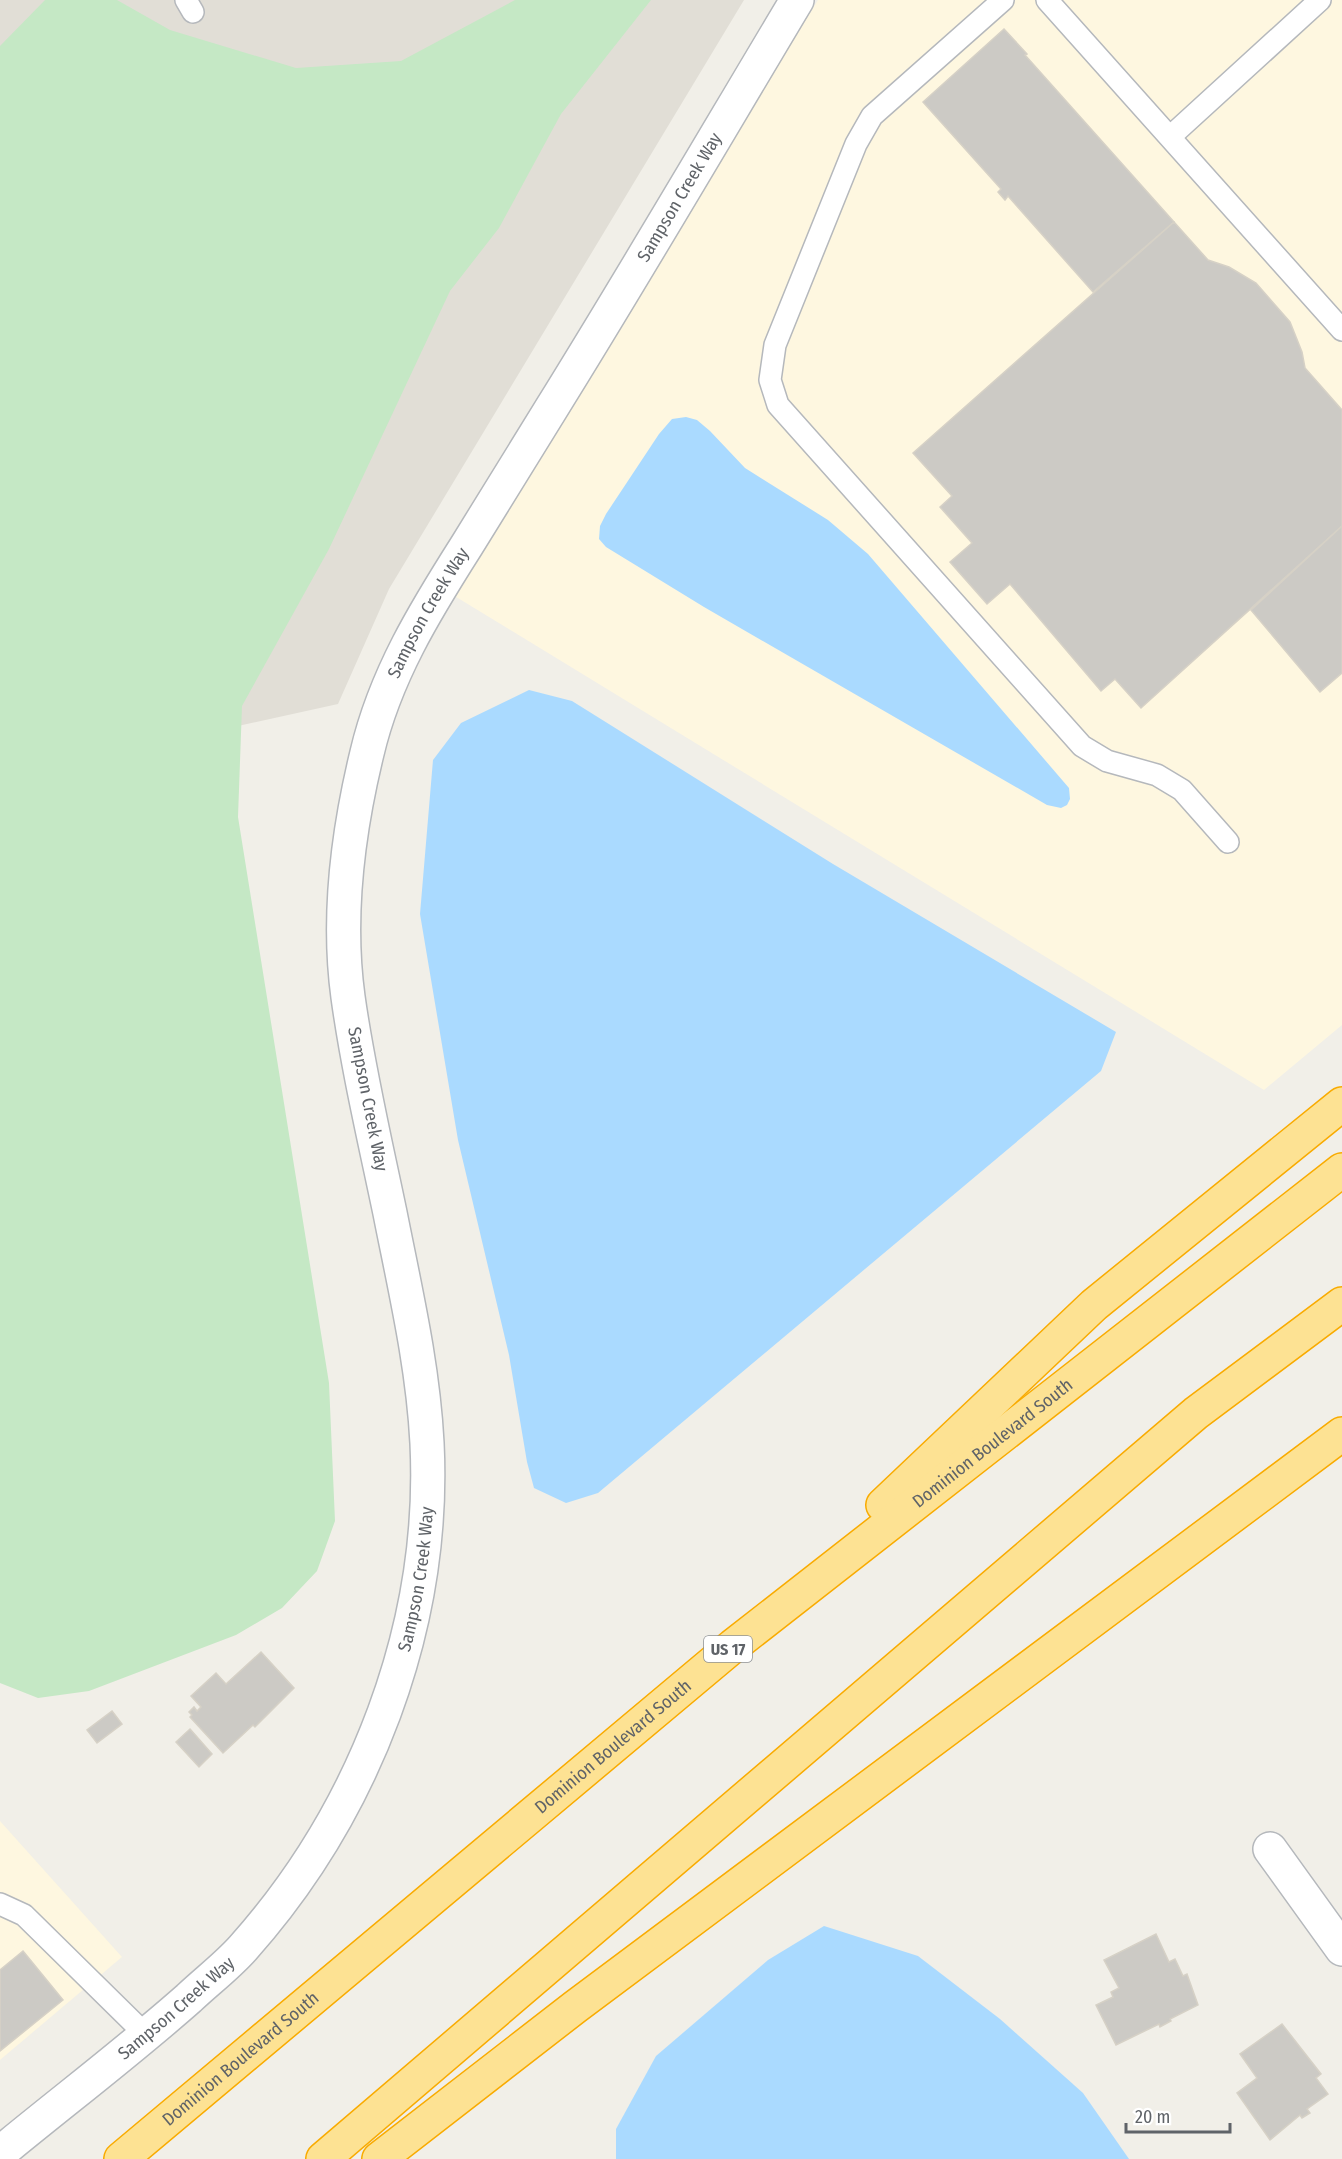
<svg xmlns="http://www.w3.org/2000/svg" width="1342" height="2159" viewBox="0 0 1342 2159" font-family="'Fira Sans Condensed',sans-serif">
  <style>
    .commercial { fill: #fef7e0 }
    .education { fill: #e1ded6 }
    .green { fill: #c5e8c5 }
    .water { fill: #aadaff }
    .building { fill: #cccac5; stroke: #d6d1c6; stroke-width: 1.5 }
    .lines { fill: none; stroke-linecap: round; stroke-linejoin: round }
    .service-casing { stroke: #b5b8bc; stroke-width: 24 }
    .minor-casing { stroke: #b5b8bc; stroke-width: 36 }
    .motorway-casing { stroke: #f9ab00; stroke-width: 36 }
    .service { stroke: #fff; stroke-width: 21 }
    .minor { stroke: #fff; stroke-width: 33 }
    .motorway { stroke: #fde293; stroke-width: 33 }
    .labels { text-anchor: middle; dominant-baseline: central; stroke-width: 6; stroke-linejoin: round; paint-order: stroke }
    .shield { fill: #fff; stroke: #8f9295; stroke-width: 1.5 }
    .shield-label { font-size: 16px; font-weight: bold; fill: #5f6368 }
    .street-label { font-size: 18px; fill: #5f6368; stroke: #fff }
  </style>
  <rect width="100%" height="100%" fill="#f1efe8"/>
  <!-- commercial -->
  <g class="commercial">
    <polygon points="818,0 1342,0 1342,1025 1264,1090 448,592"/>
    <polygon points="0,1821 122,1957 0,2060"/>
  </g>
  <!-- education -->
  <polygon class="education" points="0,0 744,0 389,589 338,704 88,759 0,755"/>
  <!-- green -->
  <polygon class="green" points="45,0 117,0 170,30 296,68 401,61 515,0 651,0 561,114 499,228 450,291 329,549 242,706 238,817 329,1383 335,1521 317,1571 282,1608 236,1635 89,1691 38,1698 0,1683 0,46"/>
  <!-- water -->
  <g class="water">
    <polygon points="686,417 697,420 710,431 745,468 828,520 868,554 1069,788 1070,799 1067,805 1061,808 1047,805 704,607 606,547 599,539 600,526 606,514 659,434 672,419"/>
    <polygon points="529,690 572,701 833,864 1116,1032 1101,1071 598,1493 566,1503 534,1488 527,1462 509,1355 458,1140 420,914 433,760 461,723"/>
    <polygon points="824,1926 918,1956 1000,2019 1083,2093 1129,2159 616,2159 616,2129 656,2056 768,1960"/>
  </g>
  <!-- building -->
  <g class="building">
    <polygon points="1004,29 1027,54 1025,55 1174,222 1093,292 1008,196 1005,200 998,192 1001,189 923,102"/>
    <polygon points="1174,222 1208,260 1229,267 1256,283 1290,322 1302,352 1305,368 1342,410 1342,526 1141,708 1115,679 1101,691 1010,584 987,604 950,562 972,543 940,507 952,496 913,453"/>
    <polygon points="1342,526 1342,673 1320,692 1251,610"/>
    <polygon points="261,1652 294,1688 255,1727 253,1725 223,1753 190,1717 192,1715 189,1712 194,1707 197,1711 201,1707 191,1696 216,1673 226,1684"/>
    <polygon points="112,1711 122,1724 97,1743 87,1730"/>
    <polygon points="190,1729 212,1754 199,1767 176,1742"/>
    <polygon points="1156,1934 1169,1962 1175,1959 1183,1976 1187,1974 1198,2005 1170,2019 1171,2021 1160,2027 1159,2024 1116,2045 1096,2005 1113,1997 1111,1992 1119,1988 1104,1960"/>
    <polygon points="23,1951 63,2000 0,2051 0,1970"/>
    <polygon points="1282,2024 1321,2074 1316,2078 1328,2094 1307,2109 1310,2113 1302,2118 1300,2115 1270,2140 1237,2093 1257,2078 1240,2054"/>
  </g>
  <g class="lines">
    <defs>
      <g id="service">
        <polyline points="186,0 193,12"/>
        <polyline points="1003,0 872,116 856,144 775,345 770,380 778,405 1082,746 1107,761 1157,775 1182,790 1228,842"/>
        <polyline points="1047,0 1342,330"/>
        <polyline points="1171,136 1320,0"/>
        <polyline points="0,1904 24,1915 147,2036"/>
      </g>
      <g id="minor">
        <polyline points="1270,1849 1342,1949"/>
        <path id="s1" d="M0 2153C63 2101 128 2052 189 1998 207 1981 227 1966 243 1948 365 1811 436 1626 427 1443 423 1365 405 1289 390 1213 375 1141 358 1069 348 997 337 917 348 831 367 753 385 676 425 611 467 545 495 500 523 455 551 409 635 274 715 137 797 0"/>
      </g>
      <g id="motorway">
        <polyline points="883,1505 1094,1305 1342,1104"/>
        <path id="s2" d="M121 2159 733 1646 1342 1170"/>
        <polyline points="323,2159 1196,1413 1342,1304"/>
        <polyline points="379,2159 575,2007 1342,1434"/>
      </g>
    </defs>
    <!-- service casing -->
    <use href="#service" class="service-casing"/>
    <!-- minor casing -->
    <use href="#minor" class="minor-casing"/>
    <!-- motorway casing -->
    <use href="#motorway" class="motorway-casing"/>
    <!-- service -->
    <use href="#service" class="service"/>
    <!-- minor -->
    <use href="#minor" class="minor"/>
    <!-- motorway -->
    <use href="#motorway" class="motorway"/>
  </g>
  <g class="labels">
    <!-- shield labels -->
    <rect class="shield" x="704" y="1636" width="48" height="26" rx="4.5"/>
    <g class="shield-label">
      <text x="728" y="1649">US 17</text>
    </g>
    <!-- street labels -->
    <g class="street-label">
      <text stroke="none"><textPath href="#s1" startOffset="2208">Sampson Creek Way</textPath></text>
      <text stroke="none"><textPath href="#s1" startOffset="1722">Sampson Creek Way</textPath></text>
      <text transform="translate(368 1099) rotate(79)">Sampson Creek Way</text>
      <text stroke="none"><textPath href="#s2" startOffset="1128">Dominion Boulevard South</textPath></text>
      <text stroke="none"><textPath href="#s1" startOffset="732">Sampson Creek Way</textPath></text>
      <text stroke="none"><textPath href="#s2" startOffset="642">Dominion Boulevard South</textPath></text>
      <text stroke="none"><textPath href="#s1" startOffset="228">Sampson Creek Way</textPath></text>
      <text stroke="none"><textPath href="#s2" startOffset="156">Dominion Boulevard South</textPath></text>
    </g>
  </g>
  <!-- scale -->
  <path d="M1126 2123v9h104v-9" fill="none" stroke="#5f6368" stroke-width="3"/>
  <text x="1135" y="2123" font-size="18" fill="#5f6368" stroke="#ffffff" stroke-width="4.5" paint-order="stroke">20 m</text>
</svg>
